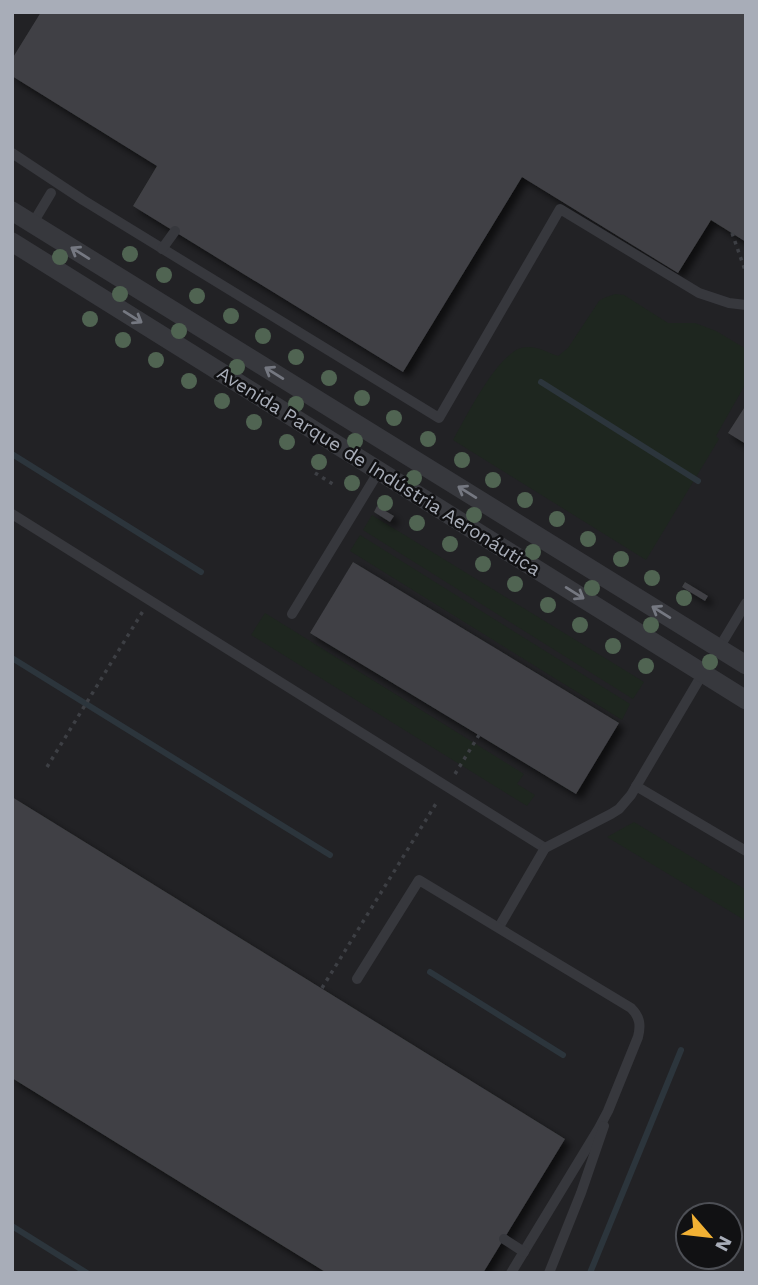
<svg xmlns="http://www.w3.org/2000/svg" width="758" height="1285" viewBox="0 0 758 1285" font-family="'Work Sans',sans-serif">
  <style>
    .built { fill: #222225; fill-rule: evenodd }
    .green { fill: #1e261f }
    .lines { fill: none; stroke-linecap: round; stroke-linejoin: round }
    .stream { stroke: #2c353c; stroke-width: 6 }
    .building { fill: #404145; filter: url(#shadow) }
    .path { stroke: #3d3f44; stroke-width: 3.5; stroke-dasharray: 3.5 5; stroke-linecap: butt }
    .lane { stroke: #37383d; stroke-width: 10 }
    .street { stroke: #37383d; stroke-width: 19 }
    .tree { fill: #506452 }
    .oneway { stroke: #757881 }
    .labels { text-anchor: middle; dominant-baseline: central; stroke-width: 5; stroke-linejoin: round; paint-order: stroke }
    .street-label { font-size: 19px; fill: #a8adb8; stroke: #111113 }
  </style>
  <defs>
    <filter id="shadow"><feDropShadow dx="5.5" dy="5.5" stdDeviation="3.5" flood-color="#0009"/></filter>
  </defs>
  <rect width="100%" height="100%" fill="#161618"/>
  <!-- built -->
  <path class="built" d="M12 12H746V1273H12ZM688 1215H730V1257H688Z"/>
  <!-- green -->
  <g class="green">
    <path d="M615 294 624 295 668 323H695L716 331 746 349V383L716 436 719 439 646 560 453 440C466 417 496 356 521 348 534 344 546 352 558 356L568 348 599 301 604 298Z"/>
    <polygon points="372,515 644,682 633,699 363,530"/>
    <polygon points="360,535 630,704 622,720 350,551"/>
    <polygon points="265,613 524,774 517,784 535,795 527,806 251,635"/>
    <polygon points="634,822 746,890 746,921 607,837"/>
  </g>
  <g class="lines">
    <!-- stream -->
    <g class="stream">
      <polyline points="541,382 698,481"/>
      <polyline points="12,454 201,572"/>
      <polyline points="12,658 330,855"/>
      <polyline points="430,972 563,1055"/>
      <polyline points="12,1226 87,1273"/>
      <polyline points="590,1273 681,1050"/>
    </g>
  </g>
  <!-- building -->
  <g class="building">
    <polygon points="41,12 746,12 746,242 711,220 678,273 522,177 403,372 133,206 157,166 12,76 12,59"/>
    <polygon points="746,405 746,444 728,433"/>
    <polygon points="377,506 394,516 390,522 374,512"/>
    <polygon points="353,562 619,723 576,794 310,633"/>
    <polygon points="685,582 708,596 705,601 682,587"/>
    <polygon points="12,797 565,1139 483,1273 327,1273 12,1078"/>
  </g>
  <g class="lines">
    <!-- path -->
    <g class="path">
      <polyline points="732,233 746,273"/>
      <polyline points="315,473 336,486"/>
      <polyline points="47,767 143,611"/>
      <polyline points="455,774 479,735"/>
      <polyline points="322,988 437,802"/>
    </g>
    <!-- lane -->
    <g class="lane">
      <polyline points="12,153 83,200 439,418 560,209 699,293 729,303 746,305"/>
      <polyline points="33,223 51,193"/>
      <polyline points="162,249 175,231"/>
      <polyline points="12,514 545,848"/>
      <polyline points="292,614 379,471"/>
      <polyline points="719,648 746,603"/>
      <polyline points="636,786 746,851"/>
      <polyline points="499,927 545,848 611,814 619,809 631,795 703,673"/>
      <path d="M357 979 419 880 631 1008C640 1017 641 1025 638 1037L608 1111 599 1128 511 1273"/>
      <polyline points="504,1239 524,1252"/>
      <polyline points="549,1273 581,1193 604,1126"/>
    </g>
    <!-- street -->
    <g class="street">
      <polyline points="12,211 746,665"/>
      <polyline points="12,242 746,700"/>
    </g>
  </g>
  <!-- trees -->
  <g class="tree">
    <circle cx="130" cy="254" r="8"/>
    <circle cx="60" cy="257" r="8"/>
    <circle cx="164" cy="275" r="8"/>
    <circle cx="120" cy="294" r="8"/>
    <circle cx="197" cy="296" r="8"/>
    <circle cx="231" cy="316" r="8"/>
    <circle cx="90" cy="319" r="8"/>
    <circle cx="179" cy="331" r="8"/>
    <circle cx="263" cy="336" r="8"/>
    <circle cx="123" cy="340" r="8"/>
    <circle cx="296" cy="357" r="8"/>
    <circle cx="156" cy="360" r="8"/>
    <circle cx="237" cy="367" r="8"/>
    <circle cx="329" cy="378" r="8"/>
    <circle cx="189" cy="381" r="8"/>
    <circle cx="362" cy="398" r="8"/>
    <circle cx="222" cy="401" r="8"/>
    <circle cx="296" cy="404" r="8"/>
    <circle cx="394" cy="418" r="8"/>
    <circle cx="254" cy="422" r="8"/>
    <circle cx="428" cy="439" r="8"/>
    <circle cx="355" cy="441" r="8"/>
    <circle cx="287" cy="442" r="8"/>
    <circle cx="462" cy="460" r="8"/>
    <circle cx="319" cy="462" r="8"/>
    <circle cx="414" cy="478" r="8"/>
    <circle cx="493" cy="480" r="8"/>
    <circle cx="352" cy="483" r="8"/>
    <circle cx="525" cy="500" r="8"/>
    <circle cx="385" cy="503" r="8"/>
    <circle cx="474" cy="515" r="8"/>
    <circle cx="557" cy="519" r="8"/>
    <circle cx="417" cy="523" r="8"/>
    <circle cx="588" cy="539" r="8"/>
    <circle cx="450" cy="544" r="8"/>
    <circle cx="533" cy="552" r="8"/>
    <circle cx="621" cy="559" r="8"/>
    <circle cx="483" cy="564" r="8"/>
    <circle cx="652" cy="578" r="8"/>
    <circle cx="515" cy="584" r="8"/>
    <circle cx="592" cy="588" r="8"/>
    <circle cx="684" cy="598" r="8"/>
    <circle cx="548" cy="605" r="8"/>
    <circle cx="580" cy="625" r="8"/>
    <circle cx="651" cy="625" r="8"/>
    <circle cx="613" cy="646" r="8"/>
    <circle cx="710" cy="662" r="8"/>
    <circle cx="646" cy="666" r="8"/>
  </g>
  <!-- one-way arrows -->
  <defs><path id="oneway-shaft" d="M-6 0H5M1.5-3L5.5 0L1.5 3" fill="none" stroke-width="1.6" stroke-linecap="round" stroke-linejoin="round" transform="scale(1.75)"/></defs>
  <g class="oneway">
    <use href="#oneway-shaft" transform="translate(80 253) rotate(-148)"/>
    <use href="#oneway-shaft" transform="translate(133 317) rotate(32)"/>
    <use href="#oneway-shaft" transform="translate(274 373) rotate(-148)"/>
    <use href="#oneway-shaft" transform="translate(467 492) rotate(-148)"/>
    <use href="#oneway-shaft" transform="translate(575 593) rotate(32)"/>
    <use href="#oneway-shaft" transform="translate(661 612) rotate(-148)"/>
  </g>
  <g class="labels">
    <!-- street labels -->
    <g class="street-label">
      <text transform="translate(379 471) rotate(32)">Avenida Parque de Indústria Aeronáutica</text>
    </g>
  </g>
  <!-- border -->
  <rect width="758" height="1285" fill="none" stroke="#a8adb8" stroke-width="28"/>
  <!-- north arrow -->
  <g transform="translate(709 1236) rotate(118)"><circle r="33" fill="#111113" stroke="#4d4f55" stroke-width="2"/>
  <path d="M0-5L12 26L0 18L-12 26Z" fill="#f2b134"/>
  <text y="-10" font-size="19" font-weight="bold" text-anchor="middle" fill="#a8adb8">N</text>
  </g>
</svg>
